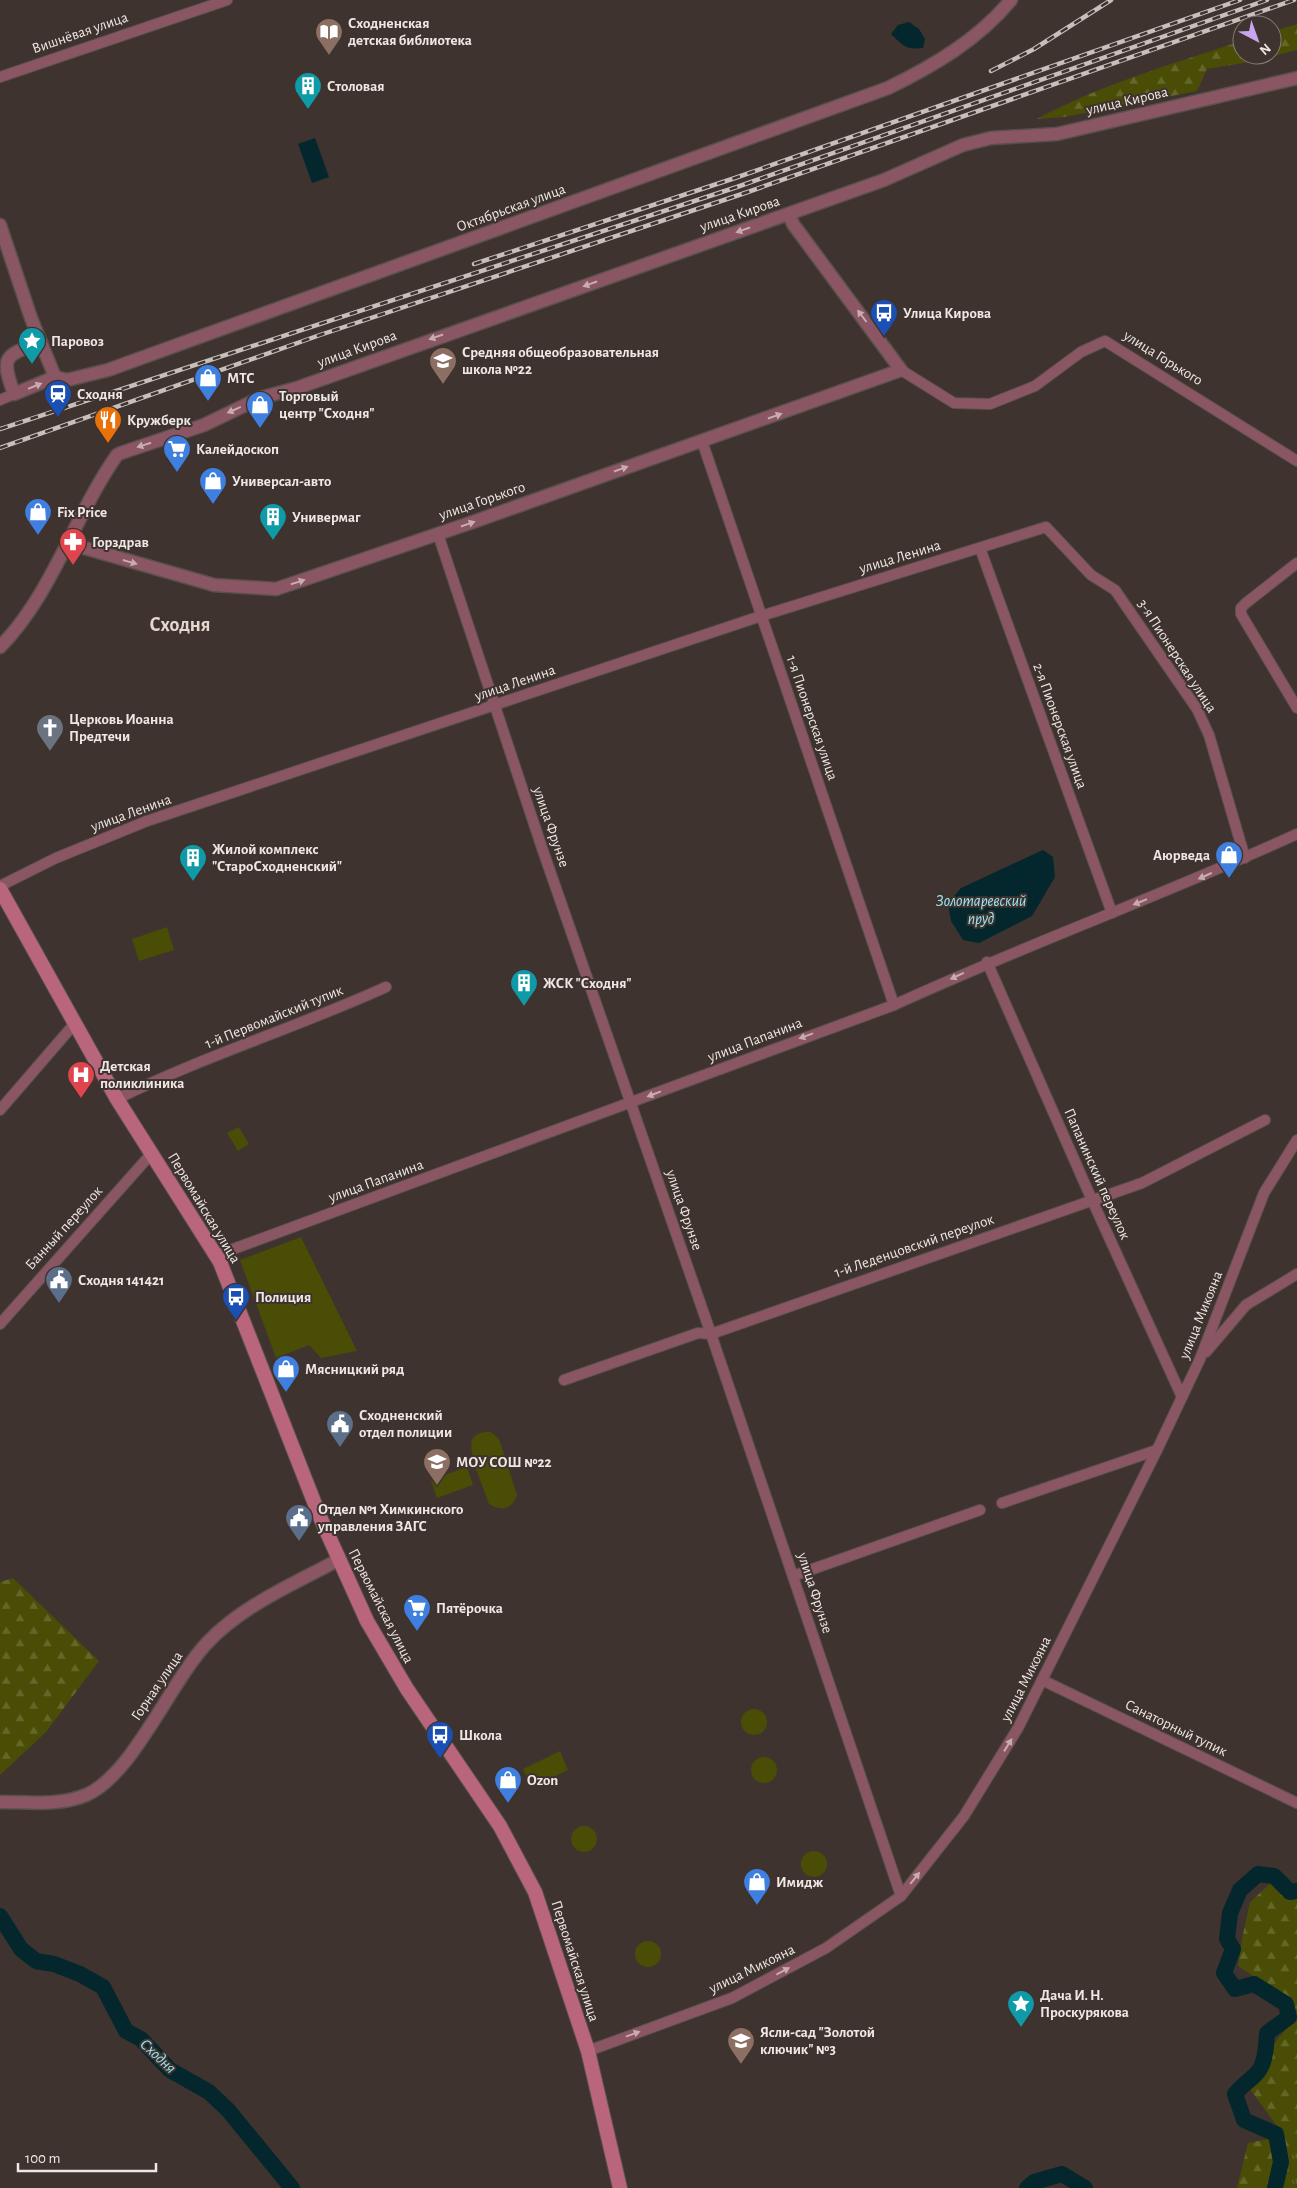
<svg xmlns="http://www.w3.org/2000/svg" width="1297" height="2188" viewBox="0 0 1297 2188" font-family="'Alegreya Sans',sans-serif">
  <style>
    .grass { fill: url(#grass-tufts) }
    .forest { fill: url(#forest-firs) }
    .park { fill: #4a4d05 }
    .water { fill: #04272d }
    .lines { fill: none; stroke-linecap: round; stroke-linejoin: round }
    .river { stroke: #04272d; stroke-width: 16 }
    .minor-casing { stroke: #5a504b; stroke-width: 12 }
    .tertiary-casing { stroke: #5a504b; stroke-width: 15 }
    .secondary-casing { stroke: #5a504b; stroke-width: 16 }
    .minor { stroke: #8b5663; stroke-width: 10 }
    .tertiary { stroke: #8b5663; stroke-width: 12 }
    .secondary { stroke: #b9667c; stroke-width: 14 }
    .rail-casing { stroke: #c7bfbb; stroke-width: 4.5 }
    .rail { stroke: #3e332e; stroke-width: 2.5; stroke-dasharray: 8; stroke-linecap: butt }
    .oneway { fill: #c7adb0 }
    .labels { text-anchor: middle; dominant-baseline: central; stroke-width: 4; stroke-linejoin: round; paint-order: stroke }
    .poi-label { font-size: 15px; font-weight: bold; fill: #efe7e4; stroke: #3e332e; text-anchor: start }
    .street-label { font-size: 15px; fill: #efe7e4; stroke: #3e332e }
    .water-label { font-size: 16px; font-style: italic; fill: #9ae7f6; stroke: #3e332e }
    .district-label { font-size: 20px; font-weight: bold; fill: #e6d7d1; stroke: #3e332e }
  </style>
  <defs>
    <pattern id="grass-tufts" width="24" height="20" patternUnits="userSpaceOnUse" patternTransform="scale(1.25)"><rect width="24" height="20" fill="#4a4d05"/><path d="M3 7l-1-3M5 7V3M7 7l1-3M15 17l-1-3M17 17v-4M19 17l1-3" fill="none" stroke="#646729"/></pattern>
    <pattern id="forest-firs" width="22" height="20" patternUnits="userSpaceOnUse" patternTransform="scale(1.25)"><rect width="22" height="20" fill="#4a4d05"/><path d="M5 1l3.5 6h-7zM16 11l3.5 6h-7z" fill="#646729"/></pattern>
  </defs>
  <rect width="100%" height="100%" fill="#3e332e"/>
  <!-- grass -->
  <polygon class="grass" points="1297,2131 1297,2188 1290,2188 1291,2140"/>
  <!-- forest -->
  <g class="forest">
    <path d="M1297 24V50L1250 62 1207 69 1197 91 1064 117 1037 119C1102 84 1172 64 1242 41V55H1272V32Z"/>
    <polygon points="13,1578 99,1661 46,1732 0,1775 0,1582"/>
    <polygon points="1272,1882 1297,1898 1297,2131 1291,2140 1290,2188 1237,2188 1248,2143 1284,2136 1250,2089 1264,2073 1271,2047 1286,2029 1290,2011 1289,2000 1238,1966 1242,1939 1250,1902"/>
  </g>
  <!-- park -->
  <g class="park">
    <polygon points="167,927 174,950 139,961 132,939"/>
    <polygon points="239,1127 249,1144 238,1151 227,1133"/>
    <polygon points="301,1237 357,1351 321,1358 309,1345 276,1358 240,1260"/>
    <path d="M491 1432 499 1439 517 1495C512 1509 502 1512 489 1504 485 1491 465 1448 473 1438 478 1432 485 1432 491 1432Z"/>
    <polygon points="467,1467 473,1485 437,1498 431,1480"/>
    <circle cx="754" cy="1722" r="13"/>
    <polygon points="560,1751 568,1770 532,1787 523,1769"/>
    <circle cx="764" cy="1770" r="13"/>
    <circle cx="584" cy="1839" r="13"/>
    <circle cx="814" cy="1864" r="13"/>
    <circle cx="648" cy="1954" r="13"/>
  </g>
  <!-- water -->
  <g class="water">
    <path d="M909 22 919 29 925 39 923 48C906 50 903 46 891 34L898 25Z"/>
    <polygon points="315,138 329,177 312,183 298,144"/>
    <polygon points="1043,850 1053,857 1055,877 1032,916 979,943 963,940 951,921 948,903 961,888"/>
  </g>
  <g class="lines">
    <!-- river -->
    <g class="river">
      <polyline points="0,1916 21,1949 36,1961 54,1964 80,1974 103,1987 126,2031 141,2039 170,2070 209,2092 228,2110 292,2188"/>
      <polyline points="1027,2188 1034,2182 1062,2174 1085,2188"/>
      <path d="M1275 2188 1281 2162 1276 2134 1244 2120 1235 2094C1241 2086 1248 2082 1255 2075 1266 2065 1266 2046 1267 2033L1289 2017 1286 2004 1254 1984 1235 1989 1224 1973 1233 1949 1227 1939 1230 1913 1240 1890 1258 1874 1274 1876 1290 1892 1297 1891"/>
    </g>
    <defs>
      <g id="minor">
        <polyline points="0,77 227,0"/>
        <polyline points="901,370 954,403 990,404 1035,386 1081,352 1105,341 1297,461"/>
        <polyline points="0,400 14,394"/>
        <polyline points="702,441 894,1005"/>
        <polyline points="438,534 542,848 711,1334 901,1896"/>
        <polyline points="980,548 1112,913"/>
        <polyline points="1297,563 1246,603 1241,608 1241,614 1297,708"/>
        <polyline points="0,886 56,858 147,821 761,616 1046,527 1091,575 1115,590 1197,709 1209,735 1245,858"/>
        <polyline points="987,962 1092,1200 1182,1397"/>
        <path d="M117 1099C204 1056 298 1027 386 987"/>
        <polyline points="0,1110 76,1022"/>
        <path d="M217 1255 894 1005C1027 944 1164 895 1297 834"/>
        <polyline points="0,1324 152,1153"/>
        <polyline points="1206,1352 1246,1305 1297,1274"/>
        <polyline points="564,1380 698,1333 711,1334 1142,1183 1265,1120"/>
        <polyline points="1002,1503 1157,1450"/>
        <polyline points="793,1576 980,1510"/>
        <polyline points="1042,1680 1297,1803"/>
        <polyline points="588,2051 732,1998 826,1948 901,1896 964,1816 1018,1728 1157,1450 1200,1359 1264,1193 1297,1140"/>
      </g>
      <g id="tertiary">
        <polyline points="0,225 31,318 55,377"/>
        <path d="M41 342C5 356 0 355 14 394L55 377 67 380 108 370 888 88C933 66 978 40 1011 0"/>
        <polyline points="67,543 214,585 276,589 473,522 901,370 793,224 789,214"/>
        <path d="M0 647C53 593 74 516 117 455L121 453 204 425 260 398 297 388 884 180 963 145 991 138 1057 134 1297 78"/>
        <path d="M0 1802C28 1802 60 1806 86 1795 133 1775 171 1680 208 1642 243 1605 294 1584 338 1560"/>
      </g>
      <polyline id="secondary" points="0,889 117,1099 220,1262 320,1517 367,1621 407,1689 500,1826 535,1892 588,2051 620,2188"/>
    </defs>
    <!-- minor casing -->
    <use href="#minor" class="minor-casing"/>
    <!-- tertiary casing -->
    <use href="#tertiary" class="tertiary-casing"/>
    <!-- secondary casing -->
    <use href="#secondary" class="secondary-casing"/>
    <!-- minor -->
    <use href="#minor" class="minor"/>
    <!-- tertiary -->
    <use href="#tertiary" class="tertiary"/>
    <!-- secondary -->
    <use href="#secondary" class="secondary"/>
    <defs>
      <g id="rail">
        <polyline points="991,71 1034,49 1111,0"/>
        <polyline points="474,264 735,178 1240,0"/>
        <polyline points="0,429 737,187 1267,0"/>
        <polyline points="0,448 320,335 742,194 1294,0"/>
      </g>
    </defs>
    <!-- rail casing -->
    <use href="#rail" class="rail-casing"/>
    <!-- rail -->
    <use href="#rail" class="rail"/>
  </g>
  <!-- one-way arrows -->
  <defs><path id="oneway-solid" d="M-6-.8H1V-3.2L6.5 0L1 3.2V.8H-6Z" transform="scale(1.25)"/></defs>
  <g class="oneway">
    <use href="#oneway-solid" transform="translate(743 230) rotate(161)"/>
    <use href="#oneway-solid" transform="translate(590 284) rotate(161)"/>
    <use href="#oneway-solid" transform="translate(862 316) rotate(-127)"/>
    <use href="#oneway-solid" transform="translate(436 337) rotate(161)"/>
    <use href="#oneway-solid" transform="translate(35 386) rotate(-22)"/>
    <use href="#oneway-solid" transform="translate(234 410) rotate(156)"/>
    <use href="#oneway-solid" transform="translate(775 416) rotate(-19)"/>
    <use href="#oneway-solid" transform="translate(144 445) rotate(162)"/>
    <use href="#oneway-solid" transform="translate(621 469) rotate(-19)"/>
    <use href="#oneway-solid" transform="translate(468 524) rotate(-19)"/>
    <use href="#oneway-solid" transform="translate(130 562) rotate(16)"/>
    <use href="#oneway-solid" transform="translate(298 582) rotate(-18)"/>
    <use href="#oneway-solid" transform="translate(1205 876) rotate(156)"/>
    <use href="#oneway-solid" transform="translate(1140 902) rotate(158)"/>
    <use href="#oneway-solid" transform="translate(957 976) rotate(155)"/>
    <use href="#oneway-solid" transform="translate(806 1036) rotate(160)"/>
    <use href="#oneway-solid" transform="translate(654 1094) rotate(159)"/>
    <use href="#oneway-solid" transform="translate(1008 1745) rotate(-58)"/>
    <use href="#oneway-solid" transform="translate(915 1878) rotate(-51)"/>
    <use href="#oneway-solid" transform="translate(783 1971) rotate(-28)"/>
    <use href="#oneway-solid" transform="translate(633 2034) rotate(-20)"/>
  </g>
  <!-- icons -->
  <defs>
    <symbol id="library-pin" viewBox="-11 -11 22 30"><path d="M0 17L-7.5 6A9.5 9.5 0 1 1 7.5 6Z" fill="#8d6e63" stroke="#3e332e"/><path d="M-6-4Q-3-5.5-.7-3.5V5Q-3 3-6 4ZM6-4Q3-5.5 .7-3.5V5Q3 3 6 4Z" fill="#fff"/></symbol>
    <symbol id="building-pin" viewBox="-11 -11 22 30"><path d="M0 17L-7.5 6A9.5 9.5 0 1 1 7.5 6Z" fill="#0f9aa8" stroke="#3e332e"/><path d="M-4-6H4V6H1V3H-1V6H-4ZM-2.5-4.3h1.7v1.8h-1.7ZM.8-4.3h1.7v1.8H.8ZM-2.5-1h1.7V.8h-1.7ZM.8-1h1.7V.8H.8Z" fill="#fff"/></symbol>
    <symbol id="bus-pin" viewBox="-11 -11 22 30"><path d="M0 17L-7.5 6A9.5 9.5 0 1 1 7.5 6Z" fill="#1a4fb4" stroke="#3e332e"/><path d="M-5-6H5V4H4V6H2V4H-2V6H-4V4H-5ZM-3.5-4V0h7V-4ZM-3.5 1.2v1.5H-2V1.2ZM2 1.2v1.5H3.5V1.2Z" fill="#fff"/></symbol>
    <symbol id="sight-pin" viewBox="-11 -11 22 30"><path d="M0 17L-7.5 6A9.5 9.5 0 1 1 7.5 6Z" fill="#0f9aa8" stroke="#3e332e"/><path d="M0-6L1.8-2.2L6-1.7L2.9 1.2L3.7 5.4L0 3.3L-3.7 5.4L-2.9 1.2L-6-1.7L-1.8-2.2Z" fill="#fff"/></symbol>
    <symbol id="school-pin" viewBox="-11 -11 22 30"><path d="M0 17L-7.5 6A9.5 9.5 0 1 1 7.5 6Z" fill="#8d6e63" stroke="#3e332e"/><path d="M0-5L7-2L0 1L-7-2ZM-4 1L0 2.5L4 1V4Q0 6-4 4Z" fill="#fff"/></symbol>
    <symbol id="shop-pin" viewBox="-11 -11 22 30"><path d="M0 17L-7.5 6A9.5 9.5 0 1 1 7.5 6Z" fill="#3f7fe0" stroke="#3e332e"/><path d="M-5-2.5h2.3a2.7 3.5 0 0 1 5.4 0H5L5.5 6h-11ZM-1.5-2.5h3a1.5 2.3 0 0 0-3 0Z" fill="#fff"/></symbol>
    <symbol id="station-pin" viewBox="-11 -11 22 30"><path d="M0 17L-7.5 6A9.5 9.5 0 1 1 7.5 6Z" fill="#1a4fb4" stroke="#3e332e"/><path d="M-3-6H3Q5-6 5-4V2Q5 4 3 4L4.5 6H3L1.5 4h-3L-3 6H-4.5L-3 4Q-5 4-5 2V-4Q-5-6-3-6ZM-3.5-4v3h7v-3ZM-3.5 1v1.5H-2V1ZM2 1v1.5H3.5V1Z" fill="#fff"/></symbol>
    <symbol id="restaurant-pin" viewBox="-11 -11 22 30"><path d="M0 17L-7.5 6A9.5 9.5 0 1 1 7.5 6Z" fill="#e8710a" stroke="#3e332e"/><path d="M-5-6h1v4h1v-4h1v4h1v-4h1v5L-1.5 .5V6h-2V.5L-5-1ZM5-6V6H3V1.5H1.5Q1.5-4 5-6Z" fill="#fff"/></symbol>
    <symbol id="supermarket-pin" viewBox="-11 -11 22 30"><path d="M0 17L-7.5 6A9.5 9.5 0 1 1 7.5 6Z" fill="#3f7fe0" stroke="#3e332e"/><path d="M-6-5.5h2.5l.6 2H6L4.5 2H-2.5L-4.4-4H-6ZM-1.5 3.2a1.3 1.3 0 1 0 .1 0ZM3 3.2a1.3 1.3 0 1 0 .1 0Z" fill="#fff"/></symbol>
    <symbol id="pharmacy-pin" viewBox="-11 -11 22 30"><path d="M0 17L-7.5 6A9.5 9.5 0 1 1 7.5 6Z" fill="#e0444e" stroke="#3e332e"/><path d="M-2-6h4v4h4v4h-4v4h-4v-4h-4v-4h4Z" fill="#fff"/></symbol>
    <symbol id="church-pin" viewBox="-11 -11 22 30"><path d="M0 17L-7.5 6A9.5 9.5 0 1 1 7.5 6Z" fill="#6b7280" stroke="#3e332e"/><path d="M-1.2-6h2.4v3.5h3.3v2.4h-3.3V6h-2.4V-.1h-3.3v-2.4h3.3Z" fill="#fff"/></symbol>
    <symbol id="hospital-pin" viewBox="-11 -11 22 30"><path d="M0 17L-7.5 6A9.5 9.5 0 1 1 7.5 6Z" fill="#e0444e" stroke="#3e332e"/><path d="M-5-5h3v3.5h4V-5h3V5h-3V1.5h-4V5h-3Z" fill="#fff"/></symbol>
    <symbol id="civic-pin" viewBox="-11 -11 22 30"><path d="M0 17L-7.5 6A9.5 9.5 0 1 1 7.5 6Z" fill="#5c6f8a" stroke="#3e332e"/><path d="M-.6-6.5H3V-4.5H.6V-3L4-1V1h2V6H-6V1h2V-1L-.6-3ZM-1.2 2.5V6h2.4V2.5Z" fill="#fff"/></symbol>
  </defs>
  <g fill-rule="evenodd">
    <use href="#library-pin" x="313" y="16" width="32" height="43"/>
    <use href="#building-pin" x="292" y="70" width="32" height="43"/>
    <use href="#bus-pin" x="868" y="297" width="32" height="43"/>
    <use href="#sight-pin" x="16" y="325" width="32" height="43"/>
    <use href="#school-pin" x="427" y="345" width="32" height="43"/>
    <use href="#shop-pin" x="192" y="362" width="32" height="43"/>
    <use href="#station-pin" x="42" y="378" width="32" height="43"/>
    <use href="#shop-pin" x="244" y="389" width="32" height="43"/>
    <use href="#restaurant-pin" x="92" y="404" width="32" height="43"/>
    <use href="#supermarket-pin" x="161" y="433" width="32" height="43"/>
    <use href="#shop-pin" x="197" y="465" width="32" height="43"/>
    <use href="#shop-pin" x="22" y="496" width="32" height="43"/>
    <use href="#building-pin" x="257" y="501" width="32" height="43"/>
    <use href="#pharmacy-pin" x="57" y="526" width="32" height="43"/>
    <use href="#church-pin" x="34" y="712" width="32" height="43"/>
    <use href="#shop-pin" x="1213" y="839" width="32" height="43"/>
    <use href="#building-pin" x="177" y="842" width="32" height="43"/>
    <use href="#building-pin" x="508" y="967" width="32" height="43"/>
    <use href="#hospital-pin" x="65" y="1059" width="32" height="43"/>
    <use href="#civic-pin" x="43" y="1264" width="32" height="43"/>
    <use href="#bus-pin" x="220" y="1281" width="32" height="43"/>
    <use href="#shop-pin" x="270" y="1353" width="32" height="43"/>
    <use href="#civic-pin" x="324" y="1408" width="32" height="43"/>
    <use href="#school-pin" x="421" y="1446" width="32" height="43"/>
    <use href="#civic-pin" x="283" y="1502" width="32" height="43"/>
    <use href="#supermarket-pin" x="401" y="1592" width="32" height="43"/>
    <use href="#bus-pin" x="424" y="1719" width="32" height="43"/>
    <use href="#shop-pin" x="492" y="1764" width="32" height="43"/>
    <use href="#shop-pin" x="741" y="1866" width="32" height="43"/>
    <use href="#sight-pin" x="1005" y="1988" width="32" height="43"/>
    <use href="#school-pin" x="725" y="2025" width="32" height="43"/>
  </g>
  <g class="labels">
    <!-- poi labels -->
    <g class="poi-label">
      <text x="348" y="23">Сходненская<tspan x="348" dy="17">детская библиотека</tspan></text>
      <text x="327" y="86">Столовая</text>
      <text x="903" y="313">Улица Кирова</text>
      <text x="51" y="341">Паровоз</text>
      <text x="462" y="352">Средняя общеобразовательная<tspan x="462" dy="17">школа №22</tspan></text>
      <text x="227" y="378">МТС</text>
      <text x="77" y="394">Сходня</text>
      <text x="279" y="396">Торговый<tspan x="279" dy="17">центр "Сходня"</tspan></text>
      <text x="127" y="420">Кружберк</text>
      <text x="196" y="449">Калейдоскоп</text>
      <text x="232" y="481">Универсал-авто</text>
      <text x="57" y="512">Fix Price</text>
      <text x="292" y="517">Универмаг</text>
      <text x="92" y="542">Горздрав</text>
      <text x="69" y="719">Церковь Иоанна<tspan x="69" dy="17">Предтечи</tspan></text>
      <text x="212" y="849">Жилой комплекс<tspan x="212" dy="17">"СтароСходненский"</tspan></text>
      <text x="1210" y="855" text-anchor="end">Аюрведа</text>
      <text x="543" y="983">ЖСК "Сходня"</text>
      <text x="100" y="1066">Детская<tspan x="100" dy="17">поликлиника</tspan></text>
      <text x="78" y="1280">Сходня 141421</text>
      <text x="255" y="1297">Полиция</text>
      <text x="305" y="1369">Мясницкий ряд</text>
      <text x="359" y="1415">Сходненский<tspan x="359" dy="17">отдел полиции</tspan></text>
      <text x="456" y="1462">МОУ СОШ №22</text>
      <text x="318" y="1509">Отдел №1 Химкинского<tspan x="318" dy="17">управления ЗАГС</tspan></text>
      <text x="436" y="1608">Пятёрочка</text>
      <text x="459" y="1735">Школа</text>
      <text x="527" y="1780">Ozon</text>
      <text x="776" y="1882">Имидж</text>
      <text x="1040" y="1995">Дача И. Н.<tspan x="1040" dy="17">Проскурякова</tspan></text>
      <text x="760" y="2032">Ясли-сад "Золотой<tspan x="760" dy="17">ключик" №3</tspan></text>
    </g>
    <!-- street labels -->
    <g class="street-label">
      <text transform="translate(80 33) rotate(-19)">Вишнёвая улица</text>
      <text transform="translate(1127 101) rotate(-13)">улица Кирова</text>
      <text transform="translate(511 208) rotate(-20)">Октябрьская улица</text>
      <text transform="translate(740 214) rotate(-19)">улица Кирова</text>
      <text transform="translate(357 349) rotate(-20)">улица Кирова</text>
      <text transform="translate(1163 358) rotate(32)">улица Горького</text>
      <text transform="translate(482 501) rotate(-19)">улица Горького</text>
      <text transform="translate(900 557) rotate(-17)">улица Ленина</text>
      <text transform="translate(1177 656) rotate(57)">3-я Пионерская улица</text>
      <text transform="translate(515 683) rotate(-19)">улица Ленина</text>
      <text transform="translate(812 718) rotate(71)">1-я Пионерская улица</text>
      <text transform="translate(1060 726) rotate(70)">2-я Пионерская улица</text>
      <text transform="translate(131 813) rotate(-20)">улица Ленина</text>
      <text transform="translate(551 827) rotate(71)">улица Фрунзе</text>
      <text transform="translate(274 1017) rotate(-22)">1-й Первомайский тупик</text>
      <text transform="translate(755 1040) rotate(-21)">улица Папанина</text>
      <text transform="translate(1097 1174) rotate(66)">Папанинский переулок</text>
      <text transform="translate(376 1181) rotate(-20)">улица Папанина</text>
      <text transform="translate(204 1208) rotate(59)">Первомайская улица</text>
      <text transform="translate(684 1210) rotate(71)">улица Фрунзе</text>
      <text transform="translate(64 1228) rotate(-48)">Банный переулок</text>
      <text transform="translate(914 1246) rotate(-19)">1-й Леденцовский переулок</text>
      <text transform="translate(1201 1315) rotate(-68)">улица Микояна</text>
      <text transform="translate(815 1593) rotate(72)">улица Фрунзе</text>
      <text transform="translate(381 1606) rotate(63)">Первомайская улица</text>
      <text transform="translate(1026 1679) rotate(-63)">улица Микояна</text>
      <text transform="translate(157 1686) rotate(-56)">Горная улица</text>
      <text transform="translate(1176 1728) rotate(26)">Санаторный тупик</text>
      <text transform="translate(575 1961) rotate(72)">Первомайская улица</text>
      <text transform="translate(752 1969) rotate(-26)">улица Микояна</text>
    </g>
    <!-- water labels -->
    <g class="water-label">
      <text x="981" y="901">Золотаревский<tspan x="981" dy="18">пруд</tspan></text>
      <text transform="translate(158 2056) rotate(43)">Сходня</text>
    </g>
    <!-- district labels -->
    <g class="district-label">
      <text x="180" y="625">Сходня</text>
    </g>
  </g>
  <!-- north arrow -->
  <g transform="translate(1257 40) rotate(139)"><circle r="24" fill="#3e332e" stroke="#857b77"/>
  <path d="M0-4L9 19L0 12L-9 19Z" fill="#c8a6ef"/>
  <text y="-8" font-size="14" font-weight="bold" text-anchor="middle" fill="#efe7e4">N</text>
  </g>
  <!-- scale -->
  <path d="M18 2163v8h138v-8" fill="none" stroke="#efe7e4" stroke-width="2.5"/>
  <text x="25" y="2163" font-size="15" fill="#efe7e4" stroke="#3e332e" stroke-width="4" paint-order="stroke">100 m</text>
</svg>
